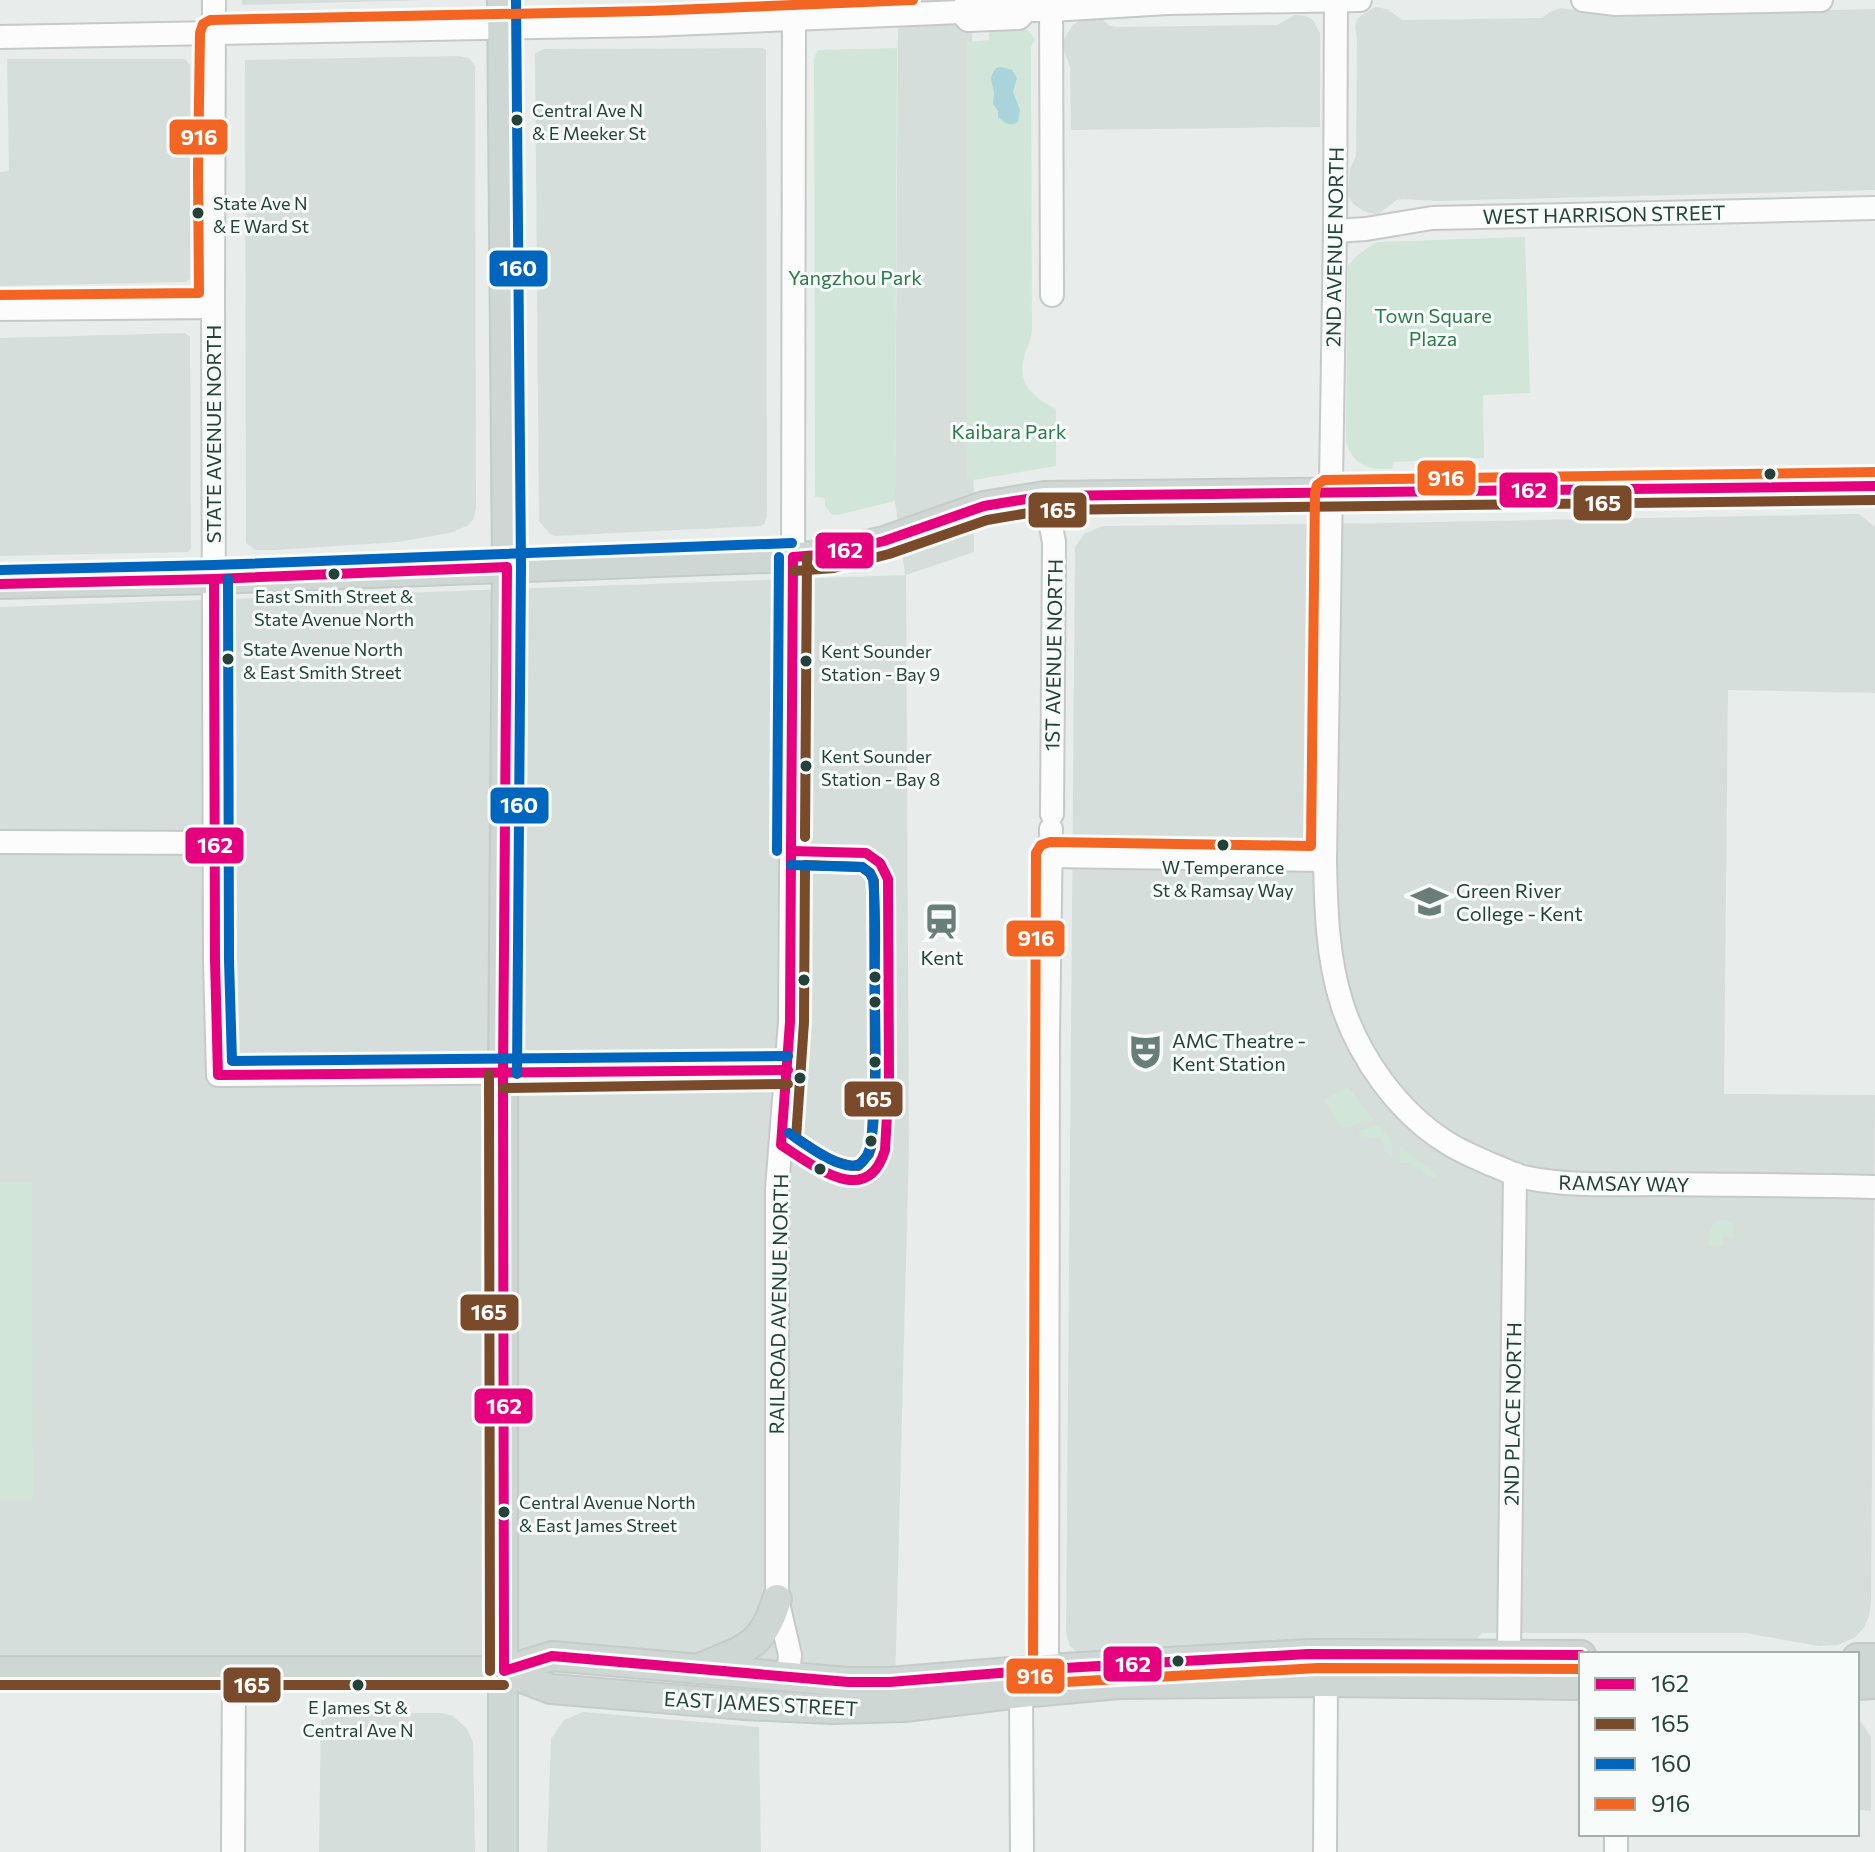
<svg xmlns="http://www.w3.org/2000/svg" width="1875" height="1852" viewBox="0 0 1875 1852" font-family="Commissioner,sans-serif">
  <style>
    .built { fill: #d6dedb }
    .green { fill: #d1e6d8 }
    .water { fill: #a9d4db }
    .lines { fill: none; stroke-linecap: round; stroke-linejoin: round }
    .minor-casing { stroke: #c5cac8; stroke-width: 26 }
    .major-casing { stroke: #c3ccc9; stroke-width: 32 }
    .minor { stroke: #fcfcfc; stroke-width: 22 }
    .major { stroke: #cfd7d5; stroke-width: 28 }
    .bus-1-casing { stroke: #f7fbf9; stroke-width: 16 }
    .bus-2-casing { stroke: #f7fbf9; stroke-width: 16 }
    .bus-3-casing { stroke: #f7fbf9; stroke-width: 16 }
    .bus-4-casing { stroke: #f7fbf9; stroke-width: 16 }
    .bus-1 { stroke: #e5007d; stroke-width: 10 }
    .bus-2 { stroke: #7a4b2a; stroke-width: 10 }
    .bus-3 { stroke: #0065bd; stroke-width: 10 }
    .bus-4 { stroke: #f26522; stroke-width: 10 }
    .bus-dot { fill: #24423a; stroke: #f7fbf9; stroke-width: 3 }
    .labels { text-anchor: middle; dominant-baseline: central; stroke-width: 6; stroke-linejoin: round; paint-order: stroke }
    .bus-label { font-size: 18px; fill: #24423a; stroke: #f7fbf9; text-anchor: start }
    .street-label { font-size: 20px; fill: #24423a; stroke: #f7fbf9 }
    .park-label { font-size: 20px; fill: #2d7a4b; stroke: #f7fbf9 }
    .poi-label { font-size: 20px; fill: #24423a; stroke: #f7fbf9; text-anchor: start }
    .line-badge { stroke: #f7fbf9; stroke-width: 3 }
    .badge-label { font-size: 22px; text-anchor: middle; font-weight: bold; fill: #fff }
  </style>
  <rect width="100%" height="100%" fill="#e8edeb"/>
  <!-- built -->
  <g class="built">
    <polygon points="242,0 426,0 242,5"/>
    <polygon points="794,0 972,0 974,552 906,575 909,1145 895,1688 504,1671 0,1671 0,607 905,575 895,501 898,15 794,19"/>
    <polygon points="1375,7 1387,9 1402,20 1542,18 1550,12 1561,8 1610,16 1875,9 1875,190 1436,201 1403,199 1397,200 1381,212 1375,214 1363,211 1353,204 1348,195 1350,169 1356,156 1357,39 1355,27 1356,22 1359,17"/>
    <polygon points="1295,15 1306,16 1313,20 1320,33 1320,127 1071,130 1070,67 1064,51 1063,41 1072,26 1084,17 1101,18 1110,26 1116,27 1277,25"/>
    <polygon points="762,48 766,50 767,516 764,524 761,526 555,536 549,533 539,521 535,53 544,49"/>
    <polygon points="459,56 469,58 475,66 475,74 476,508 473,520 467,526 450,533 398,542 275,550 255,550 246,543 245,60"/>
    <polygon points="7,59 185,59 190,65 190,279 185,282 0,286 0,172 9,171"/>
    <polygon points="185,333 190,337 191,548 188,552 0,556 0,338"/>
    <polygon points="1852,514 1859,514 1875,527 1875,693 1728,690 1724,1094 1875,1095 1871,1603 1869,1616 1864,1628 1854,1638 1838,1645 1819,1646 1745,1633 1482,1633 1473,1643 1348,1641 1086,1656 1077,1652 1070,1646 1066,1633 1075,547 1084,534 1102,526 1387,523"/>
    <polygon points="321,1705 376,1713 441,1713 453,1716 467,1729 473,1742 475,1852 319,1852"/>
    <polygon points="583,1712 759,1727 761,1852 547,1852 551,1739 564,1720"/>
    <polygon points="1857,1721 1861,1722 1871,1737 1871,1811 1857,1810"/>
  </g>
  <!-- green -->
  <g class="green">
    <path d="M1006 23C1019 26 1029 27 1035 40L1031 47 1032 330C1031 339 1028 346 1025 354 1016 384 1032 396 1056 409V466L967 481V42L989 40V33Z"/>
    <polygon points="897,48 895,501 838,515 832,515 825,506 825,498 815,497 814,58 818,50"/>
    <path d="M1525 237 1530 393 1483 395 1484 458 1393 462 1392 469C1369 470 1353 466 1346 441L1348 266C1356 255 1366 248 1378 242Z"/>
    <polygon points="1348,1087 1374,1120 1342,1128 1324,1100"/>
    <polygon points="1378,1125 1392,1139 1392,1158 1384,1151 1383,1140 1371,1137 1360,1139 1359,1131"/>
    <polygon points="1400,1146 1438,1175 1435,1178 1425,1174 1421,1169 1414,1168 1411,1163 1400,1163"/>
    <polygon points="0,1182 32,1182 33,1500 0,1500"/>
    <path d="M1721 1220 1730 1222 1734 1226 1735 1237H1723V1246H1709C1710 1234 1708 1224 1721 1220Z"/>
  </g>
  <!-- water -->
  <path class="water" d="M1001 67 1012 70 1017 78 1013 92 1020 110 1018 122C1009 127 1005 123 998 117V111L993 104C993 100 994 97 994 93 993 81 987 80 996 68Z"/>
  <g class="lines">
    <defs>
      <g id="minor">
        <polyline points="214,0 213,299 215,960 218,1075 788,1070"/>
        <polyline points="1051,0 1052,295"/>
        <path d="M1336 0 1335 231 1325 860C1326 909 1327 957 1342 1004 1359 1057 1398 1112 1446 1142 1459 1151 1475 1157 1490 1164 1501 1168 1512 1174 1523 1177 1569 1187 1616 1184 1663 1184 1733 1185 1804 1185 1875 1187"/>
        <polyline points="1583,0 1616,4 1821,0"/>
        <polyline points="961,12 966,4 1019,2 1027,10 1051,10 1167,3 1360,0"/>
        <polyline points="961,12 968,20 1019,18 1027,10"/>
        <polyline points="0,37 649,25 961,12"/>
        <polyline points="1335,231 1366,229 1432,218 1875,208"/>
        <polyline points="0,309 213,307"/>
        <polyline points="1045,496 1054,542 1052,814"/>
        <polyline points="0,842 215,843"/>
        <polyline points="1050,856 1325,860"/>
        <polyline points="1509,1654 1515,1174"/>
        <polyline points="1047,1669 1048,1035 1051,829"/>
        <polyline points="788,1676 790,1655 777,1599 777,1189 790,1022 793,591 794,0"/>
        <polyline points="1021,1693 1022,1852"/>
        <polyline points="233,1852 234,1671"/>
        <polyline points="1325,1852 1326,1682"/>
        <polyline points="1616,1852 1616,1834"/>
      </g>
      <g id="major">
        <polyline points="502,0 507,567 503,1074 503,1852"/>
        <polyline points="0,584 214,579 818,556 884,541 984,506 1045,496 1875,486"/>
        <polyline points="1857,1658 1875,1658"/>
        <path d="M702 1667C744 1649 763 1648 777 1599"/>
        <polyline points="0,1671 504,1671 552,1656 848,1682 890,1682 1047,1669 1308,1654 1581,1655"/>
        <polyline points="504,1671 551,1689 745,1705 832,1709 904,1707 1021,1693 1119,1684 1326,1682 1581,1685"/>
        <polyline points="1857,1685 1875,1684"/>
      </g>
    </defs>
    <!-- minor casing -->
    <use href="#minor" class="minor-casing"/>
    <!-- major casing -->
    <use href="#major" class="major-casing"/>
    <!-- minor -->
    <use href="#minor" class="minor"/>
    <!-- major -->
    <use href="#major" class="major"/>
    <defs>
      <g id="bus-1">
        <polyline points="214,579 215,960 218,1075 788,1070"/>
        <polyline points="0,584 214,579 507,567 503,1074 504,1671 552,1656 848,1682 890,1682 1047,1669 1308,1654 1581,1655"/>
        <path d="M791 851 866 853 880 863 888 879 889 1079 885 1150C867 1210 813 1165 781 1145L790 1022Z"/>
        <polyline points="791,851 793,557 831,554 884,541 984,506 1045,496 1875,486"/>
      </g>
      <g id="bus-2">
        <polyline points="794,571 834,568 889,554 987,520 1046,510 1875,500"/>
        <polyline points="805,837 807,557"/>
        <path d="M805 865 862 867 870 873 874 881 875 1079 871 1148 869 1154 858 1166C835 1166 815 1150 796 1138L804 1022Z"/>
        <polyline points="489,1074 490,1671"/>
        <polyline points="503,1088 788,1084"/>
        <polyline points="0,1685 504,1685"/>
      </g>
      <g id="bus-3">
        <polyline points="516,0 521,567 517,1074"/>
        <polyline points="0,570 214,565 792,543"/>
        <polyline points="228,579 229,960 232,1061 788,1056"/>
        <polyline points="777,851 779,557"/>
        <path d="M789 1133C803 1143 842 1173 860 1164 866 1160 870 1150 871 1143 878 1096 875 1043 875 996 874 957 877 917 873 879L870 873 862 867 791 865"/>
      </g>
      <g id="bus-4">
        <polyline points="0,295 199,293 198,172 200,33 203,24 210,20 649,11 913,0"/>
        <path d="M1581 1669 1318 1668 1048 1683C1039 1682 1034 1678 1033 1669L1036 853 1041 845 1050 842 1311 846 1315 493 1317 485 1324 480 1875 472"/>
      </g>
    </defs>
    <!-- bus-1 casing -->
    <use href="#bus-1" class="bus-1-casing"/>
    <!-- bus-2 casing -->
    <use href="#bus-2" class="bus-2-casing"/>
    <!-- bus-3 casing -->
    <use href="#bus-3" class="bus-3-casing"/>
    <!-- bus-4 casing -->
    <use href="#bus-4" class="bus-4-casing"/>
    <!-- bus-1 -->
    <use href="#bus-1" class="bus-1"/>
    <!-- bus-2 -->
    <use href="#bus-2" class="bus-2"/>
    <!-- bus-3 -->
    <use href="#bus-3" class="bus-3"/>
    <!-- bus-4 -->
    <use href="#bus-4" class="bus-4"/>
  </g>
  <!-- icons -->
  <defs>
    <symbol id="university-bare" viewBox="-9 -9 18 18"><path d="M0-5L7-2L0 1L-7-2ZM-4 1L0 2.5L4 1V4Q0 6-4 4Z" fill="#697e78" stroke="#f7fbf9" stroke-width="2.5" paint-order="stroke"/></symbol>
    <symbol id="station-bare" viewBox="-9 -9 18 18"><path d="M-3-6H3Q5-6 5-4V2Q5 4 3 4L4.5 6H3L1.5 4h-3L-3 6H-4.5L-3 4Q-5 4-5 2V-4Q-5-6-3-6ZM-3.5-4v3h7v-3ZM-3.5 1v1.5H-2V1ZM2 1v1.5H3.5V1Z" fill="#697e78" stroke="#f7fbf9" stroke-width="2.5" paint-order="stroke"/></symbol>
    <symbol id="theatre-bare" viewBox="-9 -9 18 18"><path d="M-5-5.5Q0-4 5-5.5V0Q5 5 0 6Q-5 5-5 0ZM-3.3-2.5H-1v1.5H-3.3ZM1-2.5H3.3v1.5H1ZM-2.8 1Q0 5.5 2.8 1Z" fill="#697e78" stroke="#f7fbf9" stroke-width="2.5" paint-order="stroke"/></symbol>
  </defs>
  <g fill-rule="evenodd">
    <use href="#university-bare" x="1404" y="876" width="51" height="51"/>
    <use href="#station-bare" x="916" y="896" width="51" height="51"/>
    <use href="#theatre-bare" x="1120" y="1026" width="51" height="51"/>
  </g>
  <!-- markers -->
  <g class="bus-dot">
    <circle cx="517" cy="120" r="7"/>
    <circle cx="198" cy="213" r="7"/>
    <circle cx="1770" cy="474" r="7"/>
    <circle cx="334" cy="574" r="7"/>
    <circle cx="228" cy="659" r="7"/>
    <circle cx="806" cy="661" r="7"/>
    <circle cx="806" cy="766" r="7"/>
    <circle cx="1223" cy="845" r="7"/>
    <circle cx="875" cy="977" r="7"/>
    <circle cx="804" cy="980" r="7"/>
    <circle cx="875" cy="1002" r="7"/>
    <circle cx="875" cy="1062" r="7"/>
    <circle cx="800" cy="1078" r="7"/>
    <circle cx="871" cy="1141" r="7"/>
    <circle cx="820" cy="1169" r="7"/>
    <circle cx="504" cy="1512" r="7"/>
    <circle cx="1178" cy="1661" r="7"/>
    <circle cx="358" cy="1685" r="7"/>
  </g>
  <g class="labels">
    <!-- bus labels -->
    <g class="bus-label">
      <text x="532" y="110">Central Ave N<tspan x="532" dy="23">&amp; E Meeker St</tspan></text>
      <text x="213" y="203">State Ave N<tspan x="213" dy="23">&amp; E Ward St</tspan></text>
      <text x="334" y="596" text-anchor="middle">East Smith Street &amp;<tspan x="334" dy="23">State Avenue North</tspan></text>
      <text x="243" y="649">State Avenue North<tspan x="243" dy="23">&amp; East Smith Street</tspan></text>
      <text x="821" y="651">Kent Sounder<tspan x="821" dy="23">Station - Bay 9</tspan></text>
      <text x="821" y="756">Kent Sounder<tspan x="821" dy="23">Station - Bay 8</tspan></text>
      <text x="1223" y="867" text-anchor="middle">W Temperance<tspan x="1223" dy="23">St &amp; Ramsay Way</tspan></text>
      <text x="519" y="1502">Central Avenue North<tspan x="519" dy="23">&amp; East James Street</tspan></text>
      <text x="358" y="1707" text-anchor="middle">E James St &amp;<tspan x="358" dy="23">Central Ave N</tspan></text>
    </g>
    <!-- street labels -->
    <g class="street-label">
      <text transform="translate(1604 214) rotate(-1)">WEST HARRISON STREET</text>
      <text transform="translate(1334 247) rotate(-89)">2ND AVENUE NORTH</text>
      <text transform="translate(213 434) rotate(-90)">STATE AVENUE NORTH</text>
      <text transform="translate(1053 655) rotate(-89)">1ST AVENUE NORTH</text>
      <text transform="translate(1624 1183) rotate(1)">RAMSAY WAY</text>
      <text transform="translate(778 1304) rotate(-89)">RAILROAD AVENUE NORTH</text>
      <text transform="translate(1512 1414) rotate(-89)">2ND PLACE NORTH</text>
      <text transform="translate(761 1703) rotate(3)">EAST JAMES STREET</text>
    </g>
    <!-- park labels -->
    <g class="park-label">
      <text x="855" y="277">Yangzhou Park</text>
      <text x="1433" y="315">Town Square<tspan x="1433" dy="23">Plaza</tspan></text>
      <text x="1009" y="431">Kaibara Park</text>
    </g>
    <!-- poi labels -->
    <g class="poi-label">
      <text x="1456" y="890">Green River<tspan x="1456" dy="23">College - Kent</tspan></text>
      <text x="942" y="957" text-anchor="middle">Kent</text>
      <text x="1172" y="1040">AMC Theatre -<tspan x="1172" dy="23">Kent Station</tspan></text>
    </g>
  </g>
  <g class="line-badge">
    <rect x="168" y="118" width="61" height="38" rx="8" fill="#f26522"/>
    <rect x="488" y="249" width="61" height="39" rx="8" fill="#0065bd"/>
    <rect x="1416" y="459" width="61" height="38" rx="8" fill="#f26522"/>
    <rect x="1498" y="471" width="61" height="38" rx="8" fill="#e5007d"/>
    <rect x="1572" y="484" width="61" height="38" rx="8" fill="#7a4b2a"/>
    <rect x="1027" y="491" width="61" height="38" rx="8" fill="#7a4b2a"/>
    <rect x="814" y="531" width="61" height="39" rx="8" fill="#e5007d"/>
    <rect x="489" y="786" width="61" height="39" rx="8" fill="#0065bd"/>
    <rect x="184" y="826" width="61" height="39" rx="8" fill="#e5007d"/>
    <rect x="1005" y="919" width="61" height="39" rx="8" fill="#f26522"/>
    <rect x="843" y="1080" width="61" height="38" rx="8" fill="#7a4b2a"/>
    <rect x="459" y="1293" width="61" height="39" rx="8" fill="#7a4b2a"/>
    <rect x="473" y="1387" width="61" height="38" rx="8" fill="#e5007d"/>
    <rect x="1102" y="1645" width="61" height="38" rx="8" fill="#e5007d"/>
    <rect x="1005" y="1657" width="61" height="38" rx="8" fill="#f26522"/>
    <rect x="222" y="1666" width="60" height="38" rx="8" fill="#7a4b2a"/>
  </g>
  <g class="badge-label">
    <text x="199" y="145">916</text>
    <text x="518" y="276">160</text>
    <text x="1446" y="486">916</text>
    <text x="1529" y="498">162</text>
    <text x="1603" y="511">165</text>
    <text x="1058" y="518">165</text>
    <text x="845" y="558">162</text>
    <text x="519" y="813">160</text>
    <text x="215" y="853">162</text>
    <text x="1036" y="946">916</text>
    <text x="874" y="1107">165</text>
    <text x="489" y="1320">165</text>
    <text x="504" y="1414">162</text>
    <text x="1133" y="1672">162</text>
    <text x="1035" y="1684">916</text>
    <text x="252" y="1693">165</text>
  </g>
  <!-- legend -->
  <rect x="1579" y="1652" width="280" height="184" fill="#f7fbf9" stroke="#a3b1ad" stroke-width="2"/>
  <rect x="1595" y="1678" width="40" height="12" fill="#e5007d" stroke="#a3b1ad" stroke-width="2"/>
  <text x="1651" y="1692" font-size="24" fill="#24423a">162</text>
  <rect x="1595" y="1718" width="40" height="12" fill="#7a4b2a" stroke="#a3b1ad" stroke-width="2"/>
  <text x="1651" y="1732" font-size="24" fill="#24423a">165</text>
  <rect x="1595" y="1758" width="40" height="12" fill="#0065bd" stroke="#a3b1ad" stroke-width="2"/>
  <text x="1651" y="1772" font-size="24" fill="#24423a">160</text>
  <rect x="1595" y="1798" width="40" height="12" fill="#f26522" stroke="#a3b1ad" stroke-width="2"/>
  <text x="1651" y="1812" font-size="24" fill="#24423a">916</text>
</svg>
